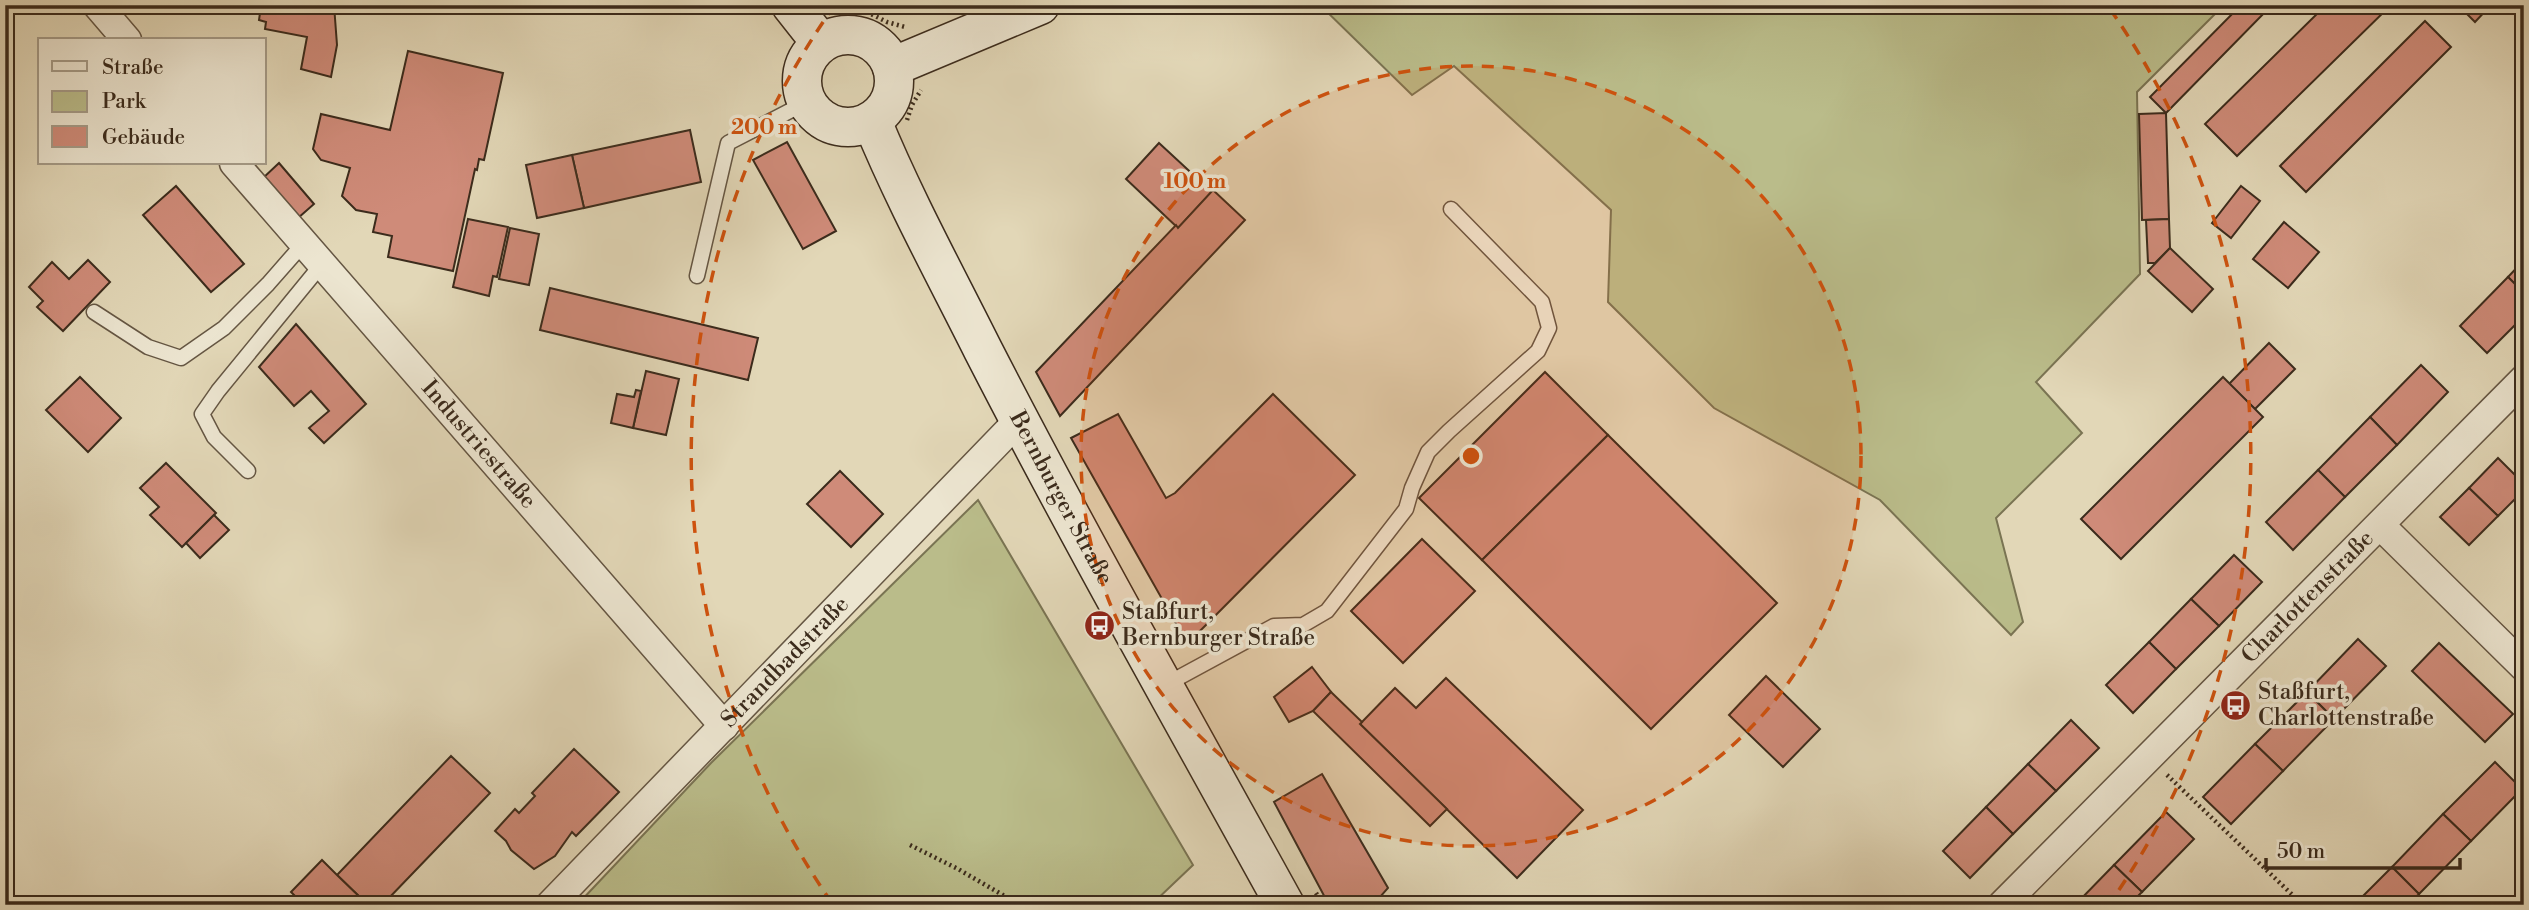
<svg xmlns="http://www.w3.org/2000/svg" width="2529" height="910" viewBox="0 0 2529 910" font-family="'Libre Bodoni',serif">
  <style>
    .green { fill: #babc8a; stroke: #7a7453; stroke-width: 2 }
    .building { fill: #cf8b79; stroke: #3b2b1c; stroke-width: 2 }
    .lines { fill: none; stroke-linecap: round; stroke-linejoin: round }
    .service-casing { stroke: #655643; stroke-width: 17 }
    .minor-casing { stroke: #655643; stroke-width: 31 }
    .secondary-casing { stroke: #3b2b1c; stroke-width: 41 }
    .path { stroke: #3b2b1c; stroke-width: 4.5; stroke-dasharray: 2 3.5; stroke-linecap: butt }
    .service { stroke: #ece5d0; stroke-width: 14 }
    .minor { stroke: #ece5d0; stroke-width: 28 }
    .secondary { stroke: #ece5d0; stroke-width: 38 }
    .ring { fill: none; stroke: #ce520e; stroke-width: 3.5; stroke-dasharray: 12 9 }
    .labels { text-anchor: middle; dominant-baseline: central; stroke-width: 7; stroke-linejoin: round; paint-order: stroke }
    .street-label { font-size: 23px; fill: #3b2b1c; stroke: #ece5d0 }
    .poi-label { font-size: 23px; fill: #3b2b1c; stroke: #ece5d0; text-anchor: start }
    .centre { fill: #ce520e; stroke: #ece5d0; stroke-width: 3.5 }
    .ring-label { font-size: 21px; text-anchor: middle; font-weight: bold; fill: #ce520e; stroke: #ece5d0; stroke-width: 7; stroke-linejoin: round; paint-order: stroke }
  </style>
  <rect width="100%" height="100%" fill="#e2d7b7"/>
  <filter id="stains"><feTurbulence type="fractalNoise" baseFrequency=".00286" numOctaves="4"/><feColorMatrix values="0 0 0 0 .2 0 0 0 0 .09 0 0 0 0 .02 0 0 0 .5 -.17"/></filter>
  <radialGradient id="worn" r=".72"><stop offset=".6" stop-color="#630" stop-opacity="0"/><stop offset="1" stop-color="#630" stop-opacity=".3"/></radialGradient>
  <!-- green -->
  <g class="green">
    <polygon points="1320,5 2224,5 2137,92 2140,274 2036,382 2082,433 1996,518 2023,622 2011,635 1880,500 1714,408 1608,302 1611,210 1454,66 1412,95"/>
    <polygon points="978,500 1193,865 1151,905 577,905 711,763"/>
  </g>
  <!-- building -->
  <g class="building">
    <polygon points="242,5 334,5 337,45 331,77 301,69 307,37 265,29 266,22 259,20 260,13 241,7"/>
    <polygon points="2241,5 2272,5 2166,113 2150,97"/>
    <polygon points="2326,5 2391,5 2237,156 2205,124"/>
    <polygon points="2458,5 2491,5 2475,22"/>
    <polygon points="2425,21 2451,47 2306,192 2280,166"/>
    <polygon points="408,51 503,73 484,160 479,159 477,170 475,169 453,271 388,257 392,236 373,232 377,214 356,210 342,196 350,168 321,160 313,149 321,114 390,130"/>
    <polygon points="2166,113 2169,219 2142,220 2139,114"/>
    <polygon points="690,130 701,182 584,208 572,155"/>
    <polygon points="787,142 836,231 803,249 753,160"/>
    <polygon points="1159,143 1212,192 1178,228 1126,179"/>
    <polygon points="572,155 584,208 537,218 526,165"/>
    <polygon points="279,163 314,204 298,218 263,178"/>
    <polygon points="176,186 244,264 211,292 143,215"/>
    <polygon points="2241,186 2260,201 2231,238 2212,223"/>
    <polygon points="1213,190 1245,220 1060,416 1036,372 1176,225 1178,228"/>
    <polygon points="468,219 508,227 497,277 493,276 489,296 453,287"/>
    <polygon points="2169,219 2170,248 2155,263 2148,263 2146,220"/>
    <polygon points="2284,222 2319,252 2288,288 2253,259"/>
    <polygon points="510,228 539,234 529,285 499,279"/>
    <polygon points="2170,248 2213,289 2192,312 2148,271"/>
    <polygon points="88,260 110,282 63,331 37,307 43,301 29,287 52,262 69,279"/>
    <polygon points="2524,260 2524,293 2508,277"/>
    <polygon points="2508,277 2524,293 2524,316 2487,353 2460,326"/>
    <polygon points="550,288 758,338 748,380 540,330"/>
    <polygon points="296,324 366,404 324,443 309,428 329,411 311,391 294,406 259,367"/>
    <polygon points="2269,343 2295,369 2255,409 2229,384"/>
    <polygon points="2421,365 2448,392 2397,445 2370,417"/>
    <polygon points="646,371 679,379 666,435 633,428"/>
    <polygon points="1545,372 1608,435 1482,560 1419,498"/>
    <polygon points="80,377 121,418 88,452 46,410"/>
    <polygon points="2223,377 2263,417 2121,559 2081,519"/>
    <polygon points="636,390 641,391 633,428 611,423 617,394 634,397"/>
    <polygon points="1273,394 1355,475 1190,641 1179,629 1071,438 1118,414 1166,498 1175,493"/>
    <polygon points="2370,417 2397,445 2345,497 2318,470"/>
    <polygon points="1608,435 1777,603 1651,729 1482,560"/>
    <polygon points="2498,458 2524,484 2524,490 2498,516 2469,488"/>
    <polygon points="166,463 216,513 182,547 150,515 159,507 140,488"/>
    <polygon points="2318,470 2345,497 2293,550 2266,522"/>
    <polygon points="840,471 883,514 851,547 807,504"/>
    <polygon points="2469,488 2498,516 2469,545 2440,517"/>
    <polygon points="214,515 229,530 200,558 186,543"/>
    <polygon points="1422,539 1475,591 1403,663 1351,611"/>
    <polygon points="2234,555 2262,582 2219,626 2191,599"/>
    <polygon points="2191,599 2219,626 2176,669 2149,642"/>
    <polygon points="2358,639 2386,666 2334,719 2307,692"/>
    <polygon points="2149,642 2176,669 2133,713 2106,685"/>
    <polygon points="2439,643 2513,714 2485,742 2412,671"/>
    <polygon points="1312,667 1331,692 1313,711 1289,722 1274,697"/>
    <polygon points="1766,676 1820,729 1783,767 1729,715"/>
    <polygon points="1446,678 1583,810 1517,878 1360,724 1395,688 1416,708"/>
    <polygon points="1331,692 1362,722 1360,724 1447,809 1430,826 1313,711"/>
    <polygon points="2307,692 2334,719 2283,771 2255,744"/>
    <polygon points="2071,720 2099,748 2056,791 2028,764"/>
    <polygon points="2255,744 2283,771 2231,824 2203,797"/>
    <polygon points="574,749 619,792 576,836 572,832 555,856 534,869 511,850 506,841 495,831 515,809 519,813 535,796 532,793"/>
    <polygon points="451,756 490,793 387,900 384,897 377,905 368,905 337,875"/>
    <polygon points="2495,762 2522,789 2471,841 2443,814"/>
    <polygon points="2028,764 2056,791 2013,834 1986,807"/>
    <polygon points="1322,774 1388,888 1373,905 1329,905 1274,802"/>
    <polygon points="1986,807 2013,834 1970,878 1943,851"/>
    <polygon points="2166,812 2194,839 2142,892 2114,865"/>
    <polygon points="2443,814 2471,841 2419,894 2392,867"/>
    <polygon points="322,860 337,875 368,905 304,905 291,892"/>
    <polygon points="2114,865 2142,892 2129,905 2075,905"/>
    <polygon points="2392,867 2419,894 2408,905 2354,905"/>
  </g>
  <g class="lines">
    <defs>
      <g id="service">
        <polyline points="697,276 728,143 807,102"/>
        <polyline points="94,312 148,347 181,358 224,328 268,284 304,243"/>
        <polyline points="248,471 214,437 202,414 218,391 322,264"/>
        <polyline points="1165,685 1274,626 1303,625 1327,611 1406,509 1412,488 1428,452 1449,431 1538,351 1549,328 1542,302 1451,209"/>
      </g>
      <g id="minor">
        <polyline points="97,5 127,40"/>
        <path id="s1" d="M234 163 724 726"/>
        <polyline points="2380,525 2524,667"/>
        <path id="s2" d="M550 905 1019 420"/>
        <path id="s3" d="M2002 905 2524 379"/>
      </g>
      <g id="secondary">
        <polyline points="791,5 821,43"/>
        <circle cx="848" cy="81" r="46"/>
        <polyline points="892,67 1040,5"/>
        <path id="s4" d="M872 121C904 199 945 274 983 350 1079 537 1183 720 1285 905"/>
      </g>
    </defs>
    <!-- service casing -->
    <use href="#service" class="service-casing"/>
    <!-- minor casing -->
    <use href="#minor" class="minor-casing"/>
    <!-- secondary casing -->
    <use href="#secondary" class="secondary-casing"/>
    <!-- path -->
    <g class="path">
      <polyline points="834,6 869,13 887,22 905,27"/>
      <polyline points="907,120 912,105 921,90"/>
      <polyline points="2167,775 2303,905"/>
      <polyline points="910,845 958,869 1020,905"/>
      <polyline points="1316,893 1323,905"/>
    </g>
    <!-- service -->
    <use href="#service" class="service"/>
    <!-- minor -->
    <use href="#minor" class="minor"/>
    <!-- secondary -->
    <use href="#secondary" class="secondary"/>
  </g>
  <!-- distance rings -->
  <circle cx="1471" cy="456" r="390" fill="#ce520e" fill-opacity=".12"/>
  <g class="ring">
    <circle cx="1471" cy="456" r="390"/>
    <path d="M832 903A780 780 0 0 1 832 9M2110 9A780 780 0 0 1 2110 903"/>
  </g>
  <!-- icons -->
  <defs>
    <symbol id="bus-disc" viewBox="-11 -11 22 22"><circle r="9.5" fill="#8f2418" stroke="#ece5d0"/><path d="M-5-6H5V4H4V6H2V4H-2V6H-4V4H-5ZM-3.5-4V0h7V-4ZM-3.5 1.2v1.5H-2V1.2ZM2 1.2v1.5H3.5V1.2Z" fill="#fff"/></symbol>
  </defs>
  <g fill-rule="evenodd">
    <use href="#bus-disc" x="1082" y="608" width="35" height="35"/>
    <use href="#bus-disc" x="2218" y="688" width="35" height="35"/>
  </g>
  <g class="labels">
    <!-- street labels -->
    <g class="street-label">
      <text stroke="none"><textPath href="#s1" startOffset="373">Industriestraße</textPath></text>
      <text stroke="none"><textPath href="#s4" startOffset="422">Bernburger Straße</textPath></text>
      <text stroke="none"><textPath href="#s3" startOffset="434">Charlottenstraße</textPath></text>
      <text stroke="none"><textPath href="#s2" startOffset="338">Strandbadstraße</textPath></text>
    </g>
    <!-- poi labels -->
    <g class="poi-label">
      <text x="1122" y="612">Staßfurt,<tspan x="1122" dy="26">Bernburger Straße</tspan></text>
      <text x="2258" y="692">Staßfurt,<tspan x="2258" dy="26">Charlottenstraße</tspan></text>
    </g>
  </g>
  <circle cx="1471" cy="456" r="10" class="centre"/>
  <g class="ring-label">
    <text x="764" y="134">200 m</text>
    <text x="1195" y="188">100 m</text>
  </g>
  <!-- margin -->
  <rect width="2529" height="910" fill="none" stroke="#e2d7b7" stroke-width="28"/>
  <rect x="7" y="7" width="2515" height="896" fill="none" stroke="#3b2b1c" stroke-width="3.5"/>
  <rect x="14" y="14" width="2501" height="882" fill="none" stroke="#3b2b1c" stroke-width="2"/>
  <!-- legend -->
  <rect x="38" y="38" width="228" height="126" fill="#ece5d0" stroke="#a59b88" stroke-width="2"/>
  <rect x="52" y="61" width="35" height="10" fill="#ece5d0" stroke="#a59b88" stroke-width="2"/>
  <text x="102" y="74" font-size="21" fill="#3b2b1c">Straße</text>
  <rect x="52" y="91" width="35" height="21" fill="#babc8a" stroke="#a59b88" stroke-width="2"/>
  <text x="102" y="108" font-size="21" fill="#3b2b1c">Park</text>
  <rect x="52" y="126" width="35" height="21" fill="#cf8b79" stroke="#a59b88" stroke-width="2"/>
  <text x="102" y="144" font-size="21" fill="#3b2b1c">Gebäude</text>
  <!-- scale -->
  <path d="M2266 858v10h194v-10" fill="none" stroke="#3b2b1c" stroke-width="3.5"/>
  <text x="2277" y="858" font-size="21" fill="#3b2b1c" stroke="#ece5d0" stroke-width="5" paint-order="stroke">50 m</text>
  <rect width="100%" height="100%" filter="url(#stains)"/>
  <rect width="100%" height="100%" fill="url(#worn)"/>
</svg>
